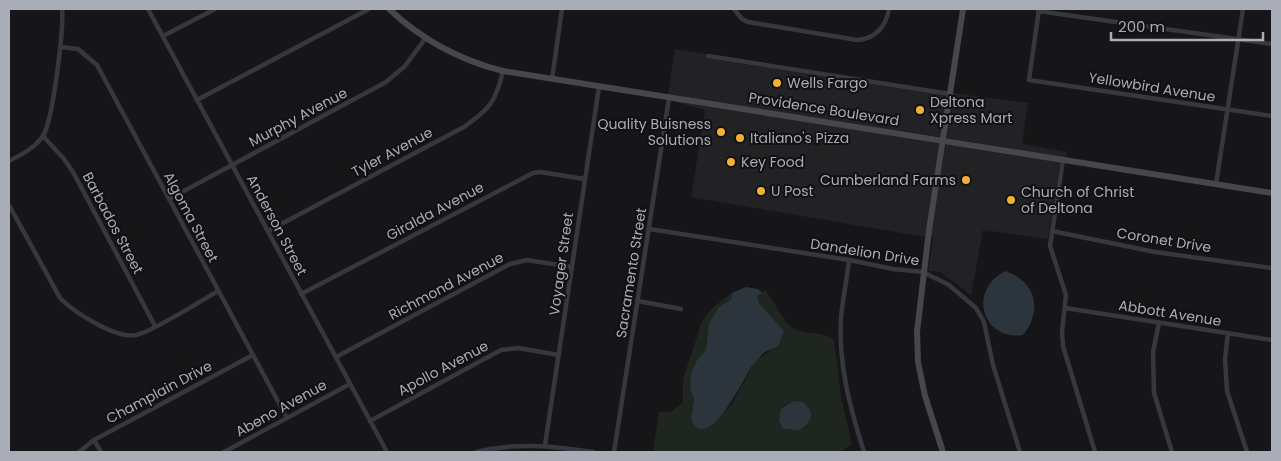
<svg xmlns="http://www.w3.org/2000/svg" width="1281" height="461" viewBox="0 0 1281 461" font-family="Poppins,sans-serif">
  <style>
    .built { fill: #222225 }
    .green { fill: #1e261f; fill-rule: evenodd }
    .water { fill: #2c353c }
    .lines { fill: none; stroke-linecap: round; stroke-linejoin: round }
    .street { stroke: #37383d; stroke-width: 4.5 }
    .secondary { stroke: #45474d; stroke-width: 6 }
    .poi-dot { fill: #f2b134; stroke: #111113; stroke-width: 2 }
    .labels { text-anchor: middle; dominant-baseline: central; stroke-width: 4; stroke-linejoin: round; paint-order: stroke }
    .poi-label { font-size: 14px; fill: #a8adb8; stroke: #111113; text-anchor: start }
    .street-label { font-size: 14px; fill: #a8adb8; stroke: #111113 }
  </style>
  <rect width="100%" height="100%" fill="#161618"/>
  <!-- built -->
  <g class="built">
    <polygon points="675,49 706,54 705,58 947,96 941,137 668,95"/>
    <polygon points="953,93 1028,103 1022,144 1067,152 1066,158 947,138"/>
    <polygon points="672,101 940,143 925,237 691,197 705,110"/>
    <polygon points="946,144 1060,162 1048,239 983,230 971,295 940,272 928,271 933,238 930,238 931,230"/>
  </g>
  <!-- green -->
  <path class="green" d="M765 290C775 301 782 321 793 328 806 336 821 330 834 340L841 397 852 444 840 452H658L653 450 659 412H671L683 402V379L698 334 700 324 712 308 732 293V299L717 310 709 323 706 350 697 360 691 374 694 399 691 419 712 425 732 404 752 367 759 358 779 345 784 331 759 303 757 296ZM791 402 790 430 783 429 781 409Z"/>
  <!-- water -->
  <g class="water">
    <path d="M1005 271C1036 281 1043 310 1023 335 984 341 966 292 1005 271Z"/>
    <path d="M746 287 758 289 762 293 757 296 759 303 784 331 779 345C775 349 770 349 765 352 760 355 757 362 752 366 747 372 707 459 691 419L694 399 690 389 691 374 697 360 706 350 709 323 719 307 732 299V293Z"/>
    <path d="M793 401 803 402C816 413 812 422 799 430L783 429 779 420 781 409Z"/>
  </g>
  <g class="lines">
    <!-- street -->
    <g class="street">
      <polyline points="148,9 387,452"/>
      <path d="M734 9 742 19 748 22 857 40C875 39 886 27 889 9"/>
      <polyline points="1039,9 1029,80 1272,116"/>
      <polyline points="1038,11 1272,44"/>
      <polyline points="163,36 215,9"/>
      <polyline points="60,47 78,49 97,65 287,418"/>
      <polyline points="708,56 950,94"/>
      <polyline points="552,79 562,9"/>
      <polyline points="197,100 369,9"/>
      <polyline points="43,136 64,159 73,172 155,326"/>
      <polyline points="1063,160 1050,246 1066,295 1062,332 1063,346 1095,452"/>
      <path d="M9 161C21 155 35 148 43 136 53 120 64 28 62 9"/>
      <polyline points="1216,184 1243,9"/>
      <polyline points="169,199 386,82 405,66 425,39"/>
      <path d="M9 205 60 298C74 312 115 339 136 335 154 331 199 302 218 291"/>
      <polyline points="649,229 849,260 893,269 923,272 949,285 976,308 984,322 993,365 1020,452"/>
      <path d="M268 231 464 127C490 109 496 101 503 71"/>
      <polyline points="1052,231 1155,252 1272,268"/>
      <path d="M849 260C847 279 843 298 841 317 838 363 850 408 864 452"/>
      <polyline points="301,294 533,173 540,172 585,179"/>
      <polyline points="638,301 681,309"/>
      <polyline points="1065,308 1272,340"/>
      <polyline points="1159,323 1153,352 1154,393 1172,452"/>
      <polyline points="1228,333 1225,359 1227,391 1247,452"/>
      <polyline points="336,357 510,264 527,260 572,267"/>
      <polyline points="370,421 501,350 518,348 559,355"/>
      <polyline points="94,440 101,452"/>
      <polyline points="545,445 599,87"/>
      <polyline points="79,452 94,440 253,355"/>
      <polyline points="224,452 350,384"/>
      <path d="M476 452C519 442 550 446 593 452"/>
      <polyline points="614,452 669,98"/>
    </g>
    <!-- secondary -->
    <g class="secondary">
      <path d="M389 9C422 40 459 60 503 71L1272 193"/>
      <polyline points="943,452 925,396 918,362 917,332 929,230 963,9"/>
    </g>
  </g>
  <!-- markers -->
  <g class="poi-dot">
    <circle cx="777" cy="83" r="5"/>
    <circle cx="920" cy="110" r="5"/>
    <circle cx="721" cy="132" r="5"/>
    <circle cx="740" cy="138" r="5"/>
    <circle cx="731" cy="162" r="5"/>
    <circle cx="966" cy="180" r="5"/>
    <circle cx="761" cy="191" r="5"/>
    <circle cx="1011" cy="200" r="5"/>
  </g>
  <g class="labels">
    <!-- poi labels -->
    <g class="poi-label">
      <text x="787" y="83">Wells Fargo</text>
      <text x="930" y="102">Deltona<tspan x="930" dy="16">Xpress Mart</tspan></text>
      <text x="711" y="124" text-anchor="end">Quality Buisness<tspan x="711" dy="16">Solutions</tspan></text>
      <text x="750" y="138">Italiano's Pizza</text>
      <text x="741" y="162">Key Food</text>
      <text x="956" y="180" text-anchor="end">Cumberland Farms</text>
      <text x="771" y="191">U Post</text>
      <text x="1021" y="192">Church of Christ<tspan x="1021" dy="16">of Deltona</tspan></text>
    </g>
    <!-- street labels -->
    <g class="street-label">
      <text transform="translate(1152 87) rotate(9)">Yellowbird Avenue</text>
      <text transform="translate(824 109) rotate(9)">Providence Boulevard</text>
      <text transform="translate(298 117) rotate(-28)">Murphy Avenue</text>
      <text transform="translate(392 152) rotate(-28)">Tyler Avenue</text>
      <text transform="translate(435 211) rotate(-28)">Giralda Avenue</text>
      <text transform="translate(191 217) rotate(62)">Algoma Street</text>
      <text transform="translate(113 223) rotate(62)">Barbados Street</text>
      <text transform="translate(277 225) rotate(62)">Anderson Street</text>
      <text transform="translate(1164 240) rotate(9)">Coronet Drive</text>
      <text transform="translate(865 252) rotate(9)">Dandelion Drive</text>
      <text transform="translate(561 264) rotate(-82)">Voyager Street</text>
      <text transform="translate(631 273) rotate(-81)">Sacramento Street</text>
      <text transform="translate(446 286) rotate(-28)">Richmond Avenue</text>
      <text transform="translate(1170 313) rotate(9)">Abbott Avenue</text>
      <text transform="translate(443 368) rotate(-28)">Apollo Avenue</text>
      <text transform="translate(159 392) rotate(-28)">Champlain Drive</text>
      <text transform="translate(281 408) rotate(-29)">Abeno Avenue</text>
    </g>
  </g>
  <!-- border -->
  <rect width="1281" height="461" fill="none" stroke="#a8adb8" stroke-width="20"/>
  <!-- scale -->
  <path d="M1111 32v8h152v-8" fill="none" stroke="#a8adb8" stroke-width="2.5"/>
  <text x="1118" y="32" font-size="15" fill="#a8adb8" stroke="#111113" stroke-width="4" paint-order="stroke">200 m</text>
</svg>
